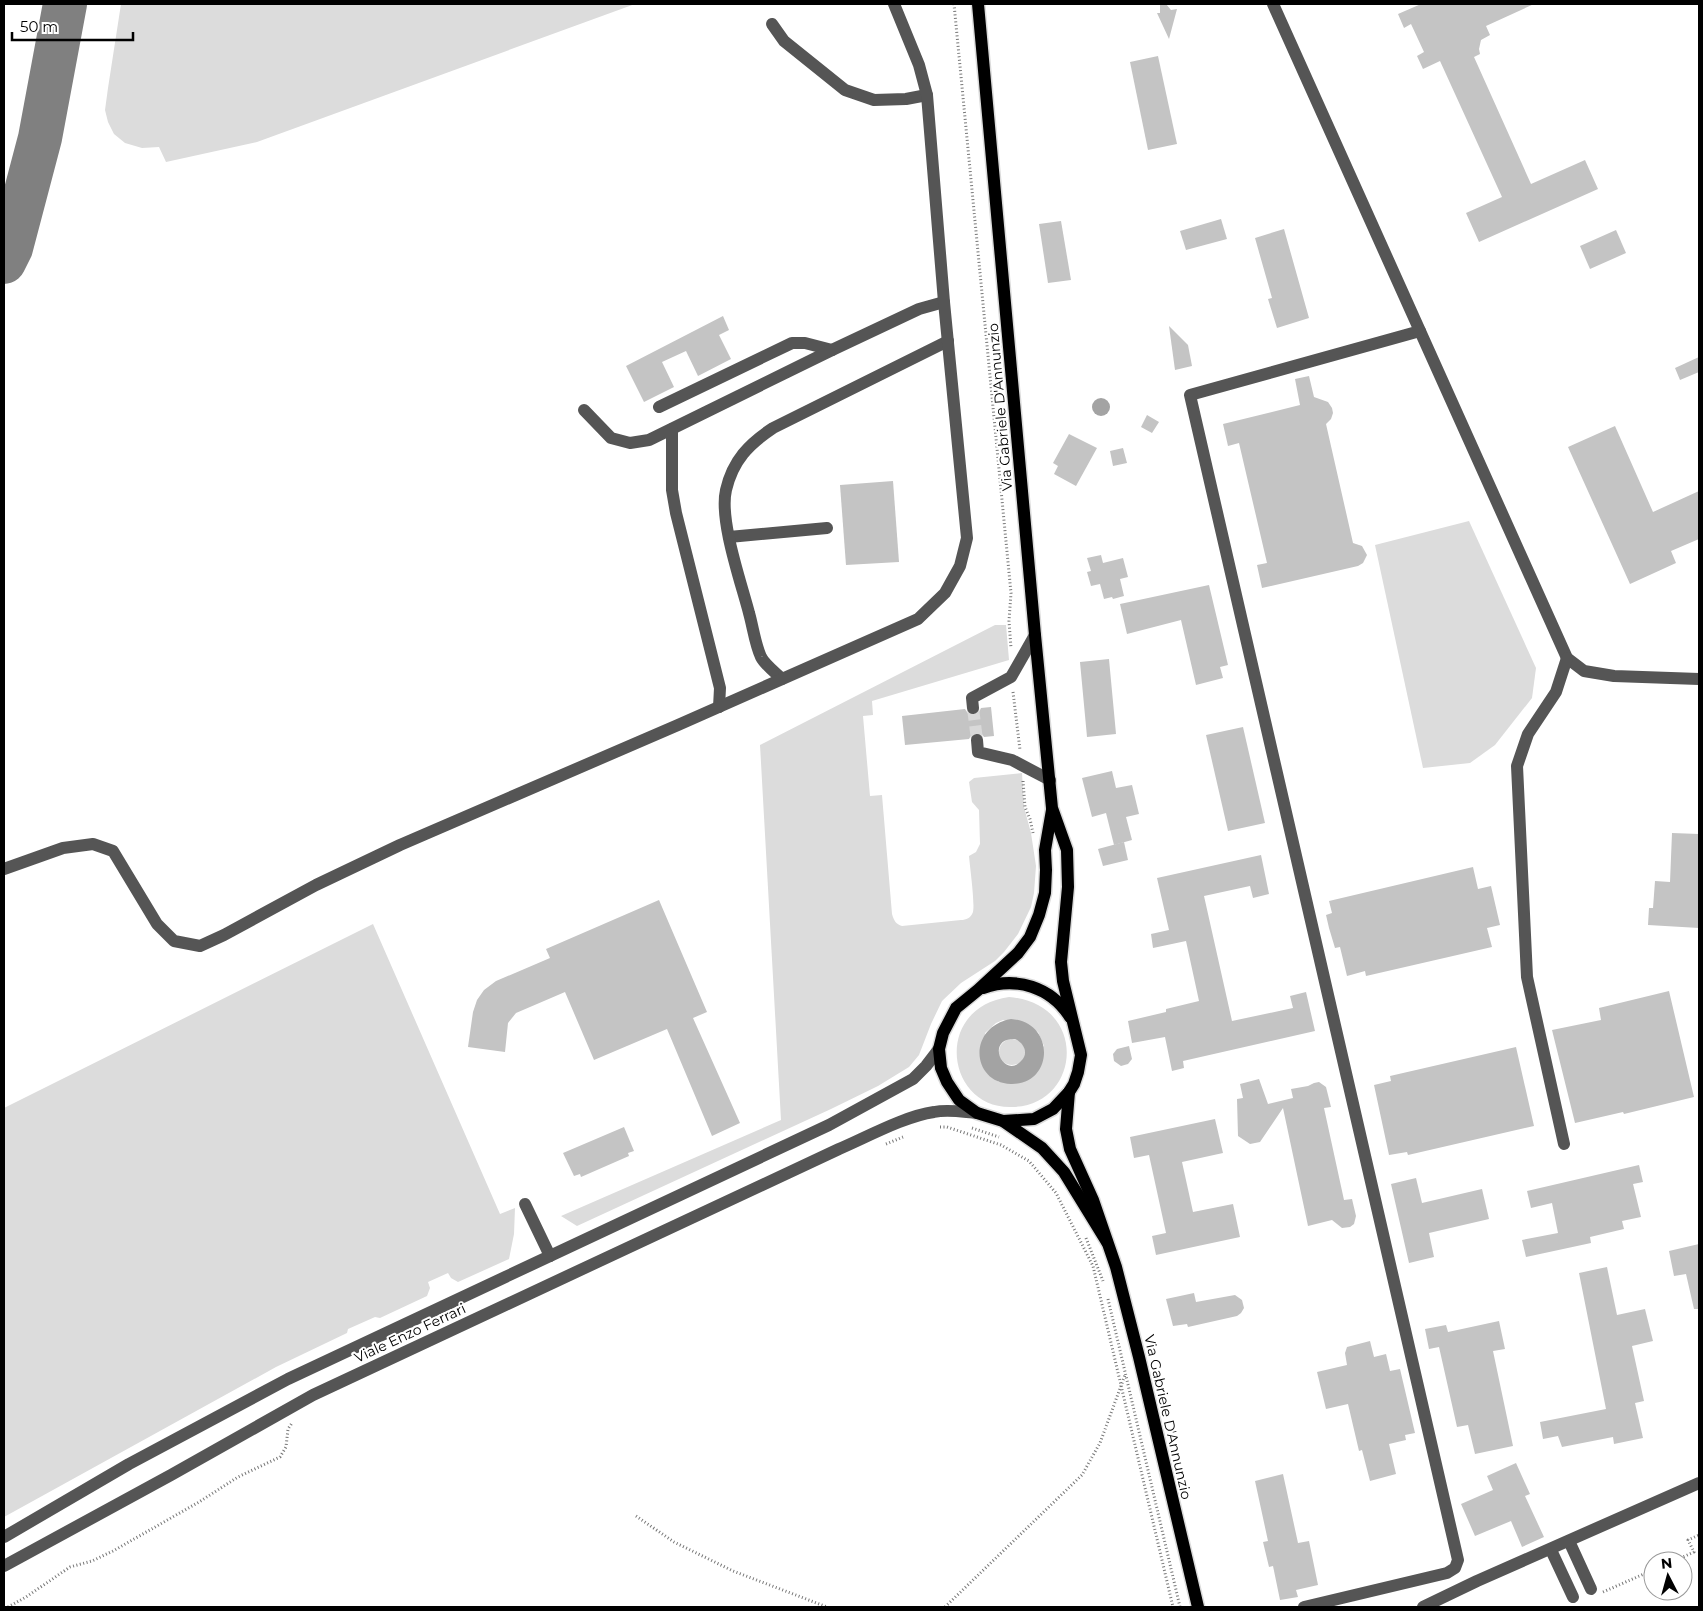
<svg xmlns="http://www.w3.org/2000/svg" width="1703" height="1611" viewBox="0 0 1703 1611" font-family="Montserrat,sans-serif">
  <style>
    .green { fill: #dcdcdc; fill-rule: evenodd }
    .water { fill: #a3a3a3; fill-rule: evenodd }
    .lines { fill: none; stroke-linecap: round; stroke-linejoin: round }
    .taxiway { stroke: #808080; stroke-width: 44 }
    .building { fill: #c4c4c4 }
    .minor-tunnel { stroke: #d9d9d9; stroke-width: 12; stroke-dasharray: 12 6; stroke-linecap: butt }
    .major-casing { stroke: #dbdbdb; stroke-width: 15 }
    .path { stroke: #777; stroke-width: 3; stroke-dasharray: 1 2.5; stroke-linecap: butt }
    .minor { stroke: #555; stroke-width: 12 }
    .major { stroke: #000; stroke-width: 12 }
    .labels { text-anchor: middle; dominant-baseline: central; stroke-width: 4; stroke-linejoin: round; paint-order: stroke }
    .street-label { font-size: 14px; fill: #000; stroke: #fff }
  </style>
  <rect width="100%" height="100%" fill="#fff"/>
  <!-- green -->
  <g class="green">
    <polygon points="121,4 635,4 257,142 166,162 159,147 142,148 125,143 114,134 108,122 105,110 108,88"/>
    <polygon points="1469,521 1536,668 1532,698 1495,745 1470,763 1423,768 1375,545"/>
    <path d="M995 625H1006L1009 660 872 701 873 715 863 716 870 796 882 795 892 914C894 921 896 924 902 926L961 920C966 920 971 918 973 912 975 902 970 868 969 856L976 852 980 844 979 810 972 802 969 782 974 778 1022 773 1024 807 1031 833 1036 866 1034 893 1031 907 1018 934 1004 952 995 961 961 983 942 1001 931 1024 919 1055 909 1067 878 1086 831 1109 577 1226 561 1216 781 1120 760 745Z"/>
    <polygon points="373,924 500,1214 515,1208 514,1234 509,1259 458,1282 451,1278 448,1273 428,1282 430,1288 427,1296 380,1318 375,1317 348,1329 347,1333 276,1367 4,1517 4,1108"/>
    <path d="M1009 997C1090 1004 1081 1106 1012 1107 946 1109 932 1008 1009 997ZM1003 1020 1038 1032 1044 1046 999 1082 987 1073 985 1033 996 1023Z"/>
    <circle cx="1012" cy="1052" r="13"/>
  </g>
  <!-- water -->
  <g class="water">
    <circle cx="1101" cy="407" r="9"/>
    <path d="M1011 1019C1056 1022 1054 1085 1011 1084 971 1083 967 1027 1011 1019ZM1015 1039C1024 1043 1029 1053 1021 1061 1004 1080 984 1038 1015 1039Z"/>
  </g>
  <g class="lines">
    <!-- taxiway -->
    <polyline class="taxiway" points="4,262 11,248 40,138 65,4"/>
  </g>
  <!-- building -->
  <g class="building">
    <polygon points="1160,4 1166,4 1171,10 1177,9 1169,39 1157,13 1160,13"/>
    <polygon points="1421,4 1534,4 1486,26 1490,35 1481,40 1479,49 1480,54 1474,57 1531,184 1585,160 1598,189 1479,242 1466,213 1502,197 1440,61 1423,69 1417,56 1424,52 1411,24 1404,28 1398,14"/>
    <polygon points="1158,56 1177,144 1148,150 1130,62"/>
    <polygon points="1221,219 1227,239 1186,250 1180,231"/>
    <polygon points="1061,221 1071,280 1048,283 1039,224"/>
    <polygon points="1284,229 1309,318 1277,328 1268,299 1272,298 1255,238"/>
    <polygon points="1616,230 1626,253 1590,269 1580,246"/>
    <polygon points="723,316 729,330 719,335 731,359 698,376 686,351 662,362 674,387 644,402 626,366"/>
    <polygon points="1169,326 1188,345 1192,366 1175,370"/>
    <polygon points="1699,357 1699,372 1680,380 1675,368"/>
    <polygon points="1309,376 1314,397 1328,402 1332,408 1333,413 1331,419 1326,424 1353,543 1362,546 1367,555 1363,563 1358,566 1262,588 1257,565 1267,563 1239,443 1228,446 1223,424 1300,405 1295,379"/>
    <polygon points="1147,415 1159,422 1152,433 1141,427"/>
    <polygon points="1615,426 1653,512 1699,491 1699,539 1671,551 1676,563 1630,584 1568,447"/>
    <polygon points="1069,434 1097,448 1076,486 1054,474 1058,466 1053,463"/>
    <polygon points="1123,448 1127,463 1113,466 1110,451"/>
    <polygon points="893,481 899,562 846,565 840,485"/>
    <polygon points="1101,555 1103,563 1123,558 1128,577 1120,579 1124,596 1113,599 1112,597 1104,599 1100,584 1091,586 1087,572 1091,571 1087,558"/>
    <polygon points="1209,585 1228,665 1220,667 1223,678 1196,685 1181,620 1127,634 1120,604"/>
    <polygon points="1109,659 1116,734 1087,737 1080,662"/>
    <polygon points="991,707 994,736 984,737 981,733 976,732 972,734 969,739 905,745 902,716 965,709 969,715 973,716 978,714 981,708"/>
    <polygon points="1243,727 1265,823 1228,831 1206,735"/>
    <polygon points="1112,771 1116,788 1132,785 1139,814 1126,817 1132,840 1114,845 1106,813 1092,817 1082,778"/>
    <polygon points="1672,833 1699,834 1699,928 1648,925 1649,908 1653,908 1655,881 1670,882"/>
    <polygon points="1124,842 1128,860 1103,866 1098,849"/>
    <polygon points="1261,855 1269,894 1253,898 1250,886 1204,896 1232,1021 1293,1008 1290,996 1306,992 1315,1031 1183,1061 1184,1068 1172,1071 1165,1037 1132,1043 1128,1021 1166,1012 1166,1009 1199,1001 1186,941 1153,948 1151,934 1169,930 1157,878"/>
    <polygon points="1473,867 1478,889 1491,886 1500,925 1487,928 1492,947 1366,976 1365,971 1347,976 1340,947 1335,948 1329,928 1326,915 1332,913 1329,901"/>
    <polygon points="659,900 707,1012 693,1018 740,1123 712,1136 667,1029 594,1060 565,992 516,1013 508,1023 505,1052 468,1047 473,1012 477,1000 484,990 496,981 550,958 546,949"/>
    <polygon points="1669,991 1694,1097 1624,1114 1623,1112 1575,1123 1552,1030 1601,1020 1599,1008"/>
    <polygon points="1129,1046 1132,1059 1128,1064 1121,1066 1114,1061 1113,1054 1117,1049"/>
    <polygon points="1516,1047 1534,1126 1408,1155 1407,1152 1389,1155 1374,1085 1391,1081 1390,1076"/>
    <polygon points="1259,1079 1268,1104 1293,1098 1291,1089 1308,1086 1314,1083 1319,1082 1326,1087 1331,1107 1324,1108 1344,1200 1352,1199 1356,1216 1354,1224 1350,1227 1342,1228 1332,1220 1308,1226 1283,1108 1260,1142 1250,1144 1238,1136 1237,1099 1243,1098 1240,1084"/>
    <polygon points="1215,1119 1223,1153 1182,1162 1193,1212 1233,1204 1240,1237 1156,1255 1152,1236 1166,1233 1149,1155 1134,1158 1130,1137"/>
    <polygon points="624,1127 634,1151 628,1153 629,1156 581,1177 580,1174 574,1176 563,1153"/>
    <polygon points="1639,1165 1643,1182 1633,1184 1641,1217 1622,1221 1624,1229 1590,1237 1591,1243 1526,1257 1522,1240 1558,1233 1552,1203 1531,1208 1527,1191"/>
    <polygon points="1416,1178 1422,1203 1482,1189 1489,1219 1429,1233 1434,1257 1409,1263 1391,1184"/>
    <polygon points="1699,1244 1699,1309 1694,1309 1686,1274 1674,1276 1669,1251"/>
    <polygon points="1607,1267 1617,1315 1645,1309 1653,1341 1632,1346 1644,1401 1635,1403 1643,1438 1614,1444 1613,1437 1562,1447 1558,1436 1543,1439 1540,1422 1606,1409 1579,1273"/>
    <polygon points="1194,1293 1196,1302 1235,1295 1242,1300 1244,1308 1241,1313 1237,1316 1188,1327 1187,1324 1173,1326 1166,1299"/>
    <polygon points="1499,1321 1505,1349 1493,1351 1513,1446 1475,1454 1468,1425 1457,1427 1439,1347 1429,1349 1425,1329 1446,1325 1448,1332"/>
    <polygon points="1370,1341 1374,1357 1386,1354 1390,1371 1400,1369 1415,1433 1405,1435 1406,1440 1389,1444 1396,1474 1370,1481 1362,1450 1359,1451 1348,1404 1326,1409 1317,1372 1347,1365 1345,1353 1347,1347"/>
    <polygon points="1516,1463 1530,1494 1525,1496 1544,1537 1522,1547 1511,1521 1475,1536 1461,1504 1493,1490 1487,1476"/>
    <polygon points="1283,1474 1298,1543 1309,1541 1318,1585 1296,1590 1298,1597 1280,1600 1273,1566 1269,1567 1263,1542 1268,1541 1255,1481"/>
  </g>
  <g class="lines">
    <!-- minor-tunnel -->
    <polyline class="minor-tunnel" points="973,708 977,740"/>
    <defs>
      <g id="major">
        <polyline points="978,4 1035,635 1052,808 1067,850 1068,887 1061,962 1063,981 1081,1055 1078,1072 1074,1084 1069,1092 1053,1109 1034,1119 1003,1121"/>
        <polyline points="1052,810 1045,850 1046,870 1045,893 1039,915 1030,937 1018,953 978,990 956,1008 943,1033 939,1049 941,1068 947,1082 959,1100 977,1113 1003,1121 1042,1148 1064,1172 1107,1242"/>
        <path d="M983 988C1016 976 1051 987 1070 1017"/>
        <polyline points="1069,1092 1066,1129 1070,1149 1093,1200 1116,1267 1139,1357 1198,1607"/>
      </g>
    </defs>
    <!-- major casing -->
    <use href="#major" class="major-casing"/>
    <!-- path -->
    <g class="path">
      <polyline points="954,4 1011,593 1009,621 1011,648"/>
      <polyline points="1013,692 1020,750"/>
      <polyline points="1023,781 1025,807 1030,819 1033,833"/>
      <polyline points="940,1127 947,1127 1001,1145 1029,1161 1056,1193 1093,1266 1173,1607"/>
      <polyline points="972,1128 999,1137"/>
      <polyline points="886,1144 903,1137"/>
      <polyline points="1086,1238 1103,1281"/>
      <polyline points="1108,1299 1180,1607"/>
      <polyline points="636,1516 674,1542 733,1571 827,1607"/>
      <polyline points="1674,1561 1694,1552 1688,1540 1699,1535"/>
      <polyline points="1603,1592 1653,1570"/>
      <polyline points="8,1607 26,1597 70,1567 92,1561 113,1551 199,1502 238,1477 280,1457 286,1447 288,1429 292,1423"/>
      <polyline points="945,1607 1082,1475 1100,1443 1125,1375"/>
    </g>
    <!-- minor -->
    <g class="minor">
      <polyline points="1273,4 1567,658 1584,671 1614,676 1699,679"/>
      <polyline points="772,24 784,41 845,90 874,100 906,99 927,95"/>
      <polyline points="659,407 792,343 805,343 832,350"/>
      <polyline points="584,410 611,438 630,443 649,440 832,350 919,309 944,302"/>
      <polyline points="672,429 672,490 676,513 720,688 719,707"/>
      <polyline points="729,537 827,528"/>
      <path d="M782 679C776 673 765 665 761 657 755 644 753 627 749 613 741 582 719 520 726 490 733 460 749 444 773 428L948 341"/>
      <polyline points="973,708 972,698 1011,677 1035,635"/>
      <polyline points="977,740 978,752 1012,760 1050,780"/>
      <polyline points="4,869 63,848 93,844 113,851 157,924 174,941 200,946 224,935 316,885 400,845 678,725 918,619 945,593 960,566 967,538 944,302 927,95 919,65 894,4"/>
      <polyline points="1564,1144 1527,977 1517,766 1528,734 1556,692 1567,658"/>
      <polyline points="525,1204 550,1256"/>
      <polyline points="4,1537 129,1464 288,1379 829,1125 913,1079 926,1066 939,1049"/>
      <polyline points="1569,1541 1591,1589"/>
      <polyline points="1551,1550 1573,1597"/>
      <path d="M4 1566 171 1475 313 1395 839 1149C867 1137 905 1116 934 1112 948 1109 963 1112 977 1113"/>
      <polyline points="1304,1607 1447,1573 1455,1568 1458,1560 1190,395 1420,331"/>
      <polyline points="1423,1607 1477,1581 1699,1483"/>
    </g>
    <!-- major -->
    <use href="#major" class="major"/>
  </g>
  <g class="labels">
    <!-- street labels -->
    <g class="street-label">
      <text transform="translate(1000 407) rotate(-95)">Via Gabriele D'Annunzio</text>
      <text transform="translate(410 1333) rotate(-25)">Viale Enzo Ferrari</text>
      <text transform="translate(1168 1417) rotate(77)">Via Gabriele D'Annunzio</text>
    </g>
  </g>
  <!-- border -->
  <rect width="1703" height="1611" fill="none" stroke="#000000" stroke-width="10"/>
  <!-- north arrow -->
  <g transform="translate(1668 1576) rotate(354)"><circle r="24" fill="#ffffff" stroke="#999999"/>
  <path d="M0-4L9 19L0 12L-9 19Z" fill="#000000"/>
  <text y="-8" font-size="14" font-weight="bold" text-anchor="middle" fill="#000000">N</text>
  </g>
  <!-- scale -->
  <path d="M12 32v8h121v-8" fill="none" stroke="#000000" stroke-width="2.5"/>
  <text x="20" y="32" font-size="15" fill="#000000" stroke="#ffffff" stroke-width="4" paint-order="stroke">50 m</text>
</svg>
